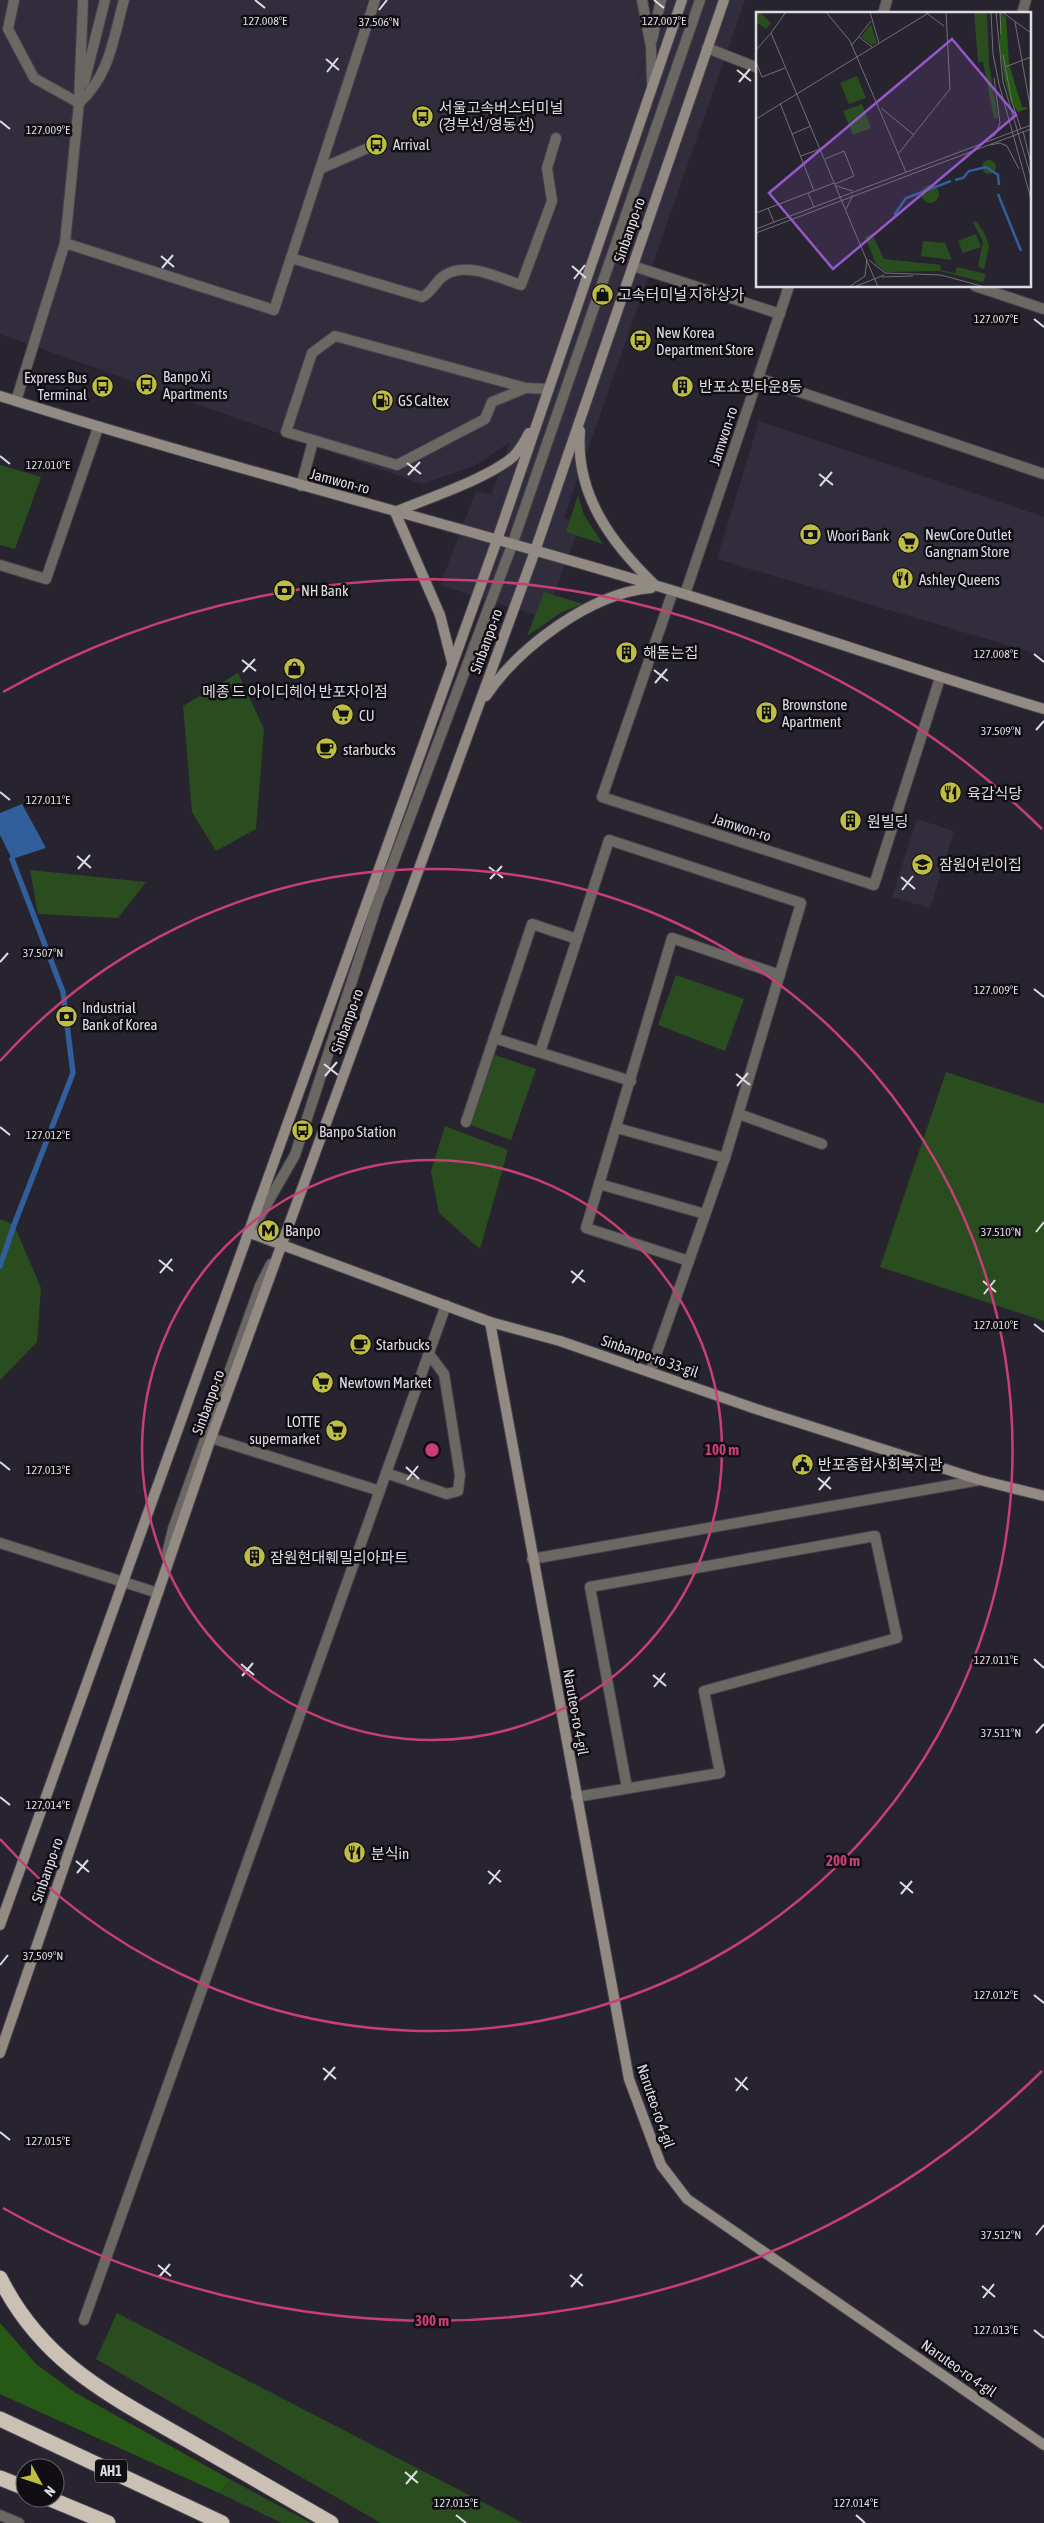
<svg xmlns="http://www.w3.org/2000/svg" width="1044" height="2523" viewBox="0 0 1044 2523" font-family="'Asap Condensed','Noto Sans KR',sans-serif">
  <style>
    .built { fill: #322d3d }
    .green { fill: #2a4d1f }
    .forest { fill: #275916 }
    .water { fill: #305f9c }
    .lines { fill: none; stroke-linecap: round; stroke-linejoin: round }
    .stream { stroke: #305f9c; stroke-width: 5.5 }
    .lane-casing { stroke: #45414c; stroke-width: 12 }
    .street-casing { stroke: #45414c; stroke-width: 12 }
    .secondary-casing { stroke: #45414c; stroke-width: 12 }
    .highway-casing { stroke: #45414c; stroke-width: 17 }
    .lane { stroke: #6b6762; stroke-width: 10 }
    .street { stroke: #6b6762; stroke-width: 10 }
    .secondary { stroke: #918b83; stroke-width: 10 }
    .highway { stroke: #cac1b4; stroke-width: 15 }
    .ticks { fill: none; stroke: #dedce3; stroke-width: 2 }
    .ring { fill: none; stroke: #c83f76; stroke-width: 2.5 }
    .labels { text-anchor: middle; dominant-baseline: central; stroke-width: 5; stroke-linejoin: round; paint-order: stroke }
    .shield { fill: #100e13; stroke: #a09ea5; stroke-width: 1 }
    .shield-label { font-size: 14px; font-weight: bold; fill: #dedce3 }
    .poi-label { font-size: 15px; fill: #dedce3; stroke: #100e13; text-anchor: start }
    .street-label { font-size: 15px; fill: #dedce3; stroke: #100e13 }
    .inset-river { fill: none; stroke: #305f9c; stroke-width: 2.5 }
    .inset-road { fill: none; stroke: #716e77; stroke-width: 1 }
    .view { fill: #9458c8; fill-opacity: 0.15; stroke: #9458c8; stroke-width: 2.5 }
    .inset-edge { fill: none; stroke: #dedce3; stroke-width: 2.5 }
    .ticks-label { font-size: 12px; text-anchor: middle; fill: #dedce3; stroke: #100e13; stroke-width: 5; stroke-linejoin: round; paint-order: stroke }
    .centre { fill: #c83f76; stroke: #100e13; stroke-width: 2.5 }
    .ring-label { font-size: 15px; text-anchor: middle; font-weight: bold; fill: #c83f76; stroke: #100e13; stroke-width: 5; stroke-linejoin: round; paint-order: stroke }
  </style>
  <rect width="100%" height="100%" fill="#28242f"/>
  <!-- built -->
  <g class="built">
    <polygon points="0,0 637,0 646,54 635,89 666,0 745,0 564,518 580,524 545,618 440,585 476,491 491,495 510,442 474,466 422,484 0,334"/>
    <polygon points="759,421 1044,517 1044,656 717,559"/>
    <polygon points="917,819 954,831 930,908 892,897"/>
  </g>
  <!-- green -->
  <g class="green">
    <polygon points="0,465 41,477 15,549 0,545"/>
    <polygon points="578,495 584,515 603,544 566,532"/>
    <polygon points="544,592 583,604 562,612 527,636"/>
    <polygon points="238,673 264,729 256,829 216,851 192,812 183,706"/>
    <polygon points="30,870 146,882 118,918 38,914"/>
    <polygon points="676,975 744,999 725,1051 658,1025"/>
    <polygon points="495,1055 536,1069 511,1140 471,1125"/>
    <polygon points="946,1072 1044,1104 1044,1321 880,1267"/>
    <polygon points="445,1126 508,1150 480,1249 439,1213 431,1171"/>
    <polygon points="0,1219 14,1225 41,1288 37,1342 0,1380"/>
    <polygon points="117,2313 523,2523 381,2523 96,2359"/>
    <polygon points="231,2480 311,2523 282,2523 219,2493"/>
  </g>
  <!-- forest -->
  <polygon class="forest" points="0,2323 36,2364 74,2392 231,2480 219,2493 0,2394"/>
  <!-- water -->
  <polygon class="water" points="22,804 46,848 12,859 0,835 0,813"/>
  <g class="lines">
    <!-- stream -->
    <polyline class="stream" points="0,1266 14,1225 73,1073 63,992 12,859"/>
    <defs>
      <g id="lane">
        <polyline points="14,0 8,29 34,78 79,103"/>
        <polyline points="642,0 651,47 652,83"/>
        <polyline points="1022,14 1026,0"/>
        <polyline points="652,40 661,0"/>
        <polyline points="84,83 105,0"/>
        <path d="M79 103C110 75 113 39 124 0"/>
        <polyline points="320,169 377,144"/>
        <polyline points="65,243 274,310 375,0"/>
        <path d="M291 258 422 297C432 293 435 281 445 275 467 261 499 278 521 285L552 201 547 168 556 138"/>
        <polyline points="975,286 1044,309"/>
        <polygon points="335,336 526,388 492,402 485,419 397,465 286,432 312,353"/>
        <polyline points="526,388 549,389"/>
        <polyline points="16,401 65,243 79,103 83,0"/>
        <polyline points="301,486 313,441"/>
        <polyline points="0,565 46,579 98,428"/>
        <polyline points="382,892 512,545 700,0"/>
        <polyline points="540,1052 577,939"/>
        <polyline points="631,1081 494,1038 532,924 577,939 609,840 801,903 725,1158 650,1372"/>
        <polyline points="739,1114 822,1144"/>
        <polyline points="466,1122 494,1038"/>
        <polyline points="617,1128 725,1158"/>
        <polyline points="599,1184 586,1228 689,1261"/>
        <polyline points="705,1214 599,1184 672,938 780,975"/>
        <polyline points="253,1228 295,1155 383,886"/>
        <polyline points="211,1438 380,1491"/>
        <polyline points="386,1473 447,1494 458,1491 460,1475 444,1374 429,1354"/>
        <polyline points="0,1543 158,1593 160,1585"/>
        <polyline points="167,1554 173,1529 260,1286 271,1264"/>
        <polyline points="576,1797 720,1773 704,1691 897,1638 875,1536 590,1587 627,1788"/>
        <polyline points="84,2320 446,1305"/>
      </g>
      <g id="street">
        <polyline points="883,14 887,0"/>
        <polyline points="707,48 758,68"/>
        <polyline points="633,266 780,314"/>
        <polyline points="758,378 1044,474"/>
        <polyline points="673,591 602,797 874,885 940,678"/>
        <polyline points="685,594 789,286"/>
        <polyline points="532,1559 980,1480"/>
        <polyline points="0,2515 19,2523"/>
      </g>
      <g id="secondary">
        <path d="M0 396C226 468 457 525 684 594 804 631 923 673 1044 709"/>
        <path d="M580 431C575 494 611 543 655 585"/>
        <path d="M395 512C426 499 490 478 514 456 520 449 525 441 529 433"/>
        <polyline points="395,512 440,615 452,662"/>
        <path d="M486 696C519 647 591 593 651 588"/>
        <polyline points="250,1233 490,1322 560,1341 756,1409 980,1480 1044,1496"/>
        <polyline points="490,1322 629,2079 661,2165 687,2199 1044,2445"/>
        <polyline points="0,1925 497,540 682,0"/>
        <polyline points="0,2053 211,1438 535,551 724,0"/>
      </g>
      <g id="highway">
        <path d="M0 2278C42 2363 111 2396 189 2441 236 2468 284 2496 331 2523"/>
        <polyline points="0,2419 222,2523"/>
        <polyline points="0,2478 25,2488"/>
        <polyline points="48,2498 108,2523"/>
      </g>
    </defs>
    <!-- lane casing -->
    <use href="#lane" class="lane-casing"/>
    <!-- street casing -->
    <use href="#street" class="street-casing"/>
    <!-- secondary casing -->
    <use href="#secondary" class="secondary-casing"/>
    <!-- highway casing -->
    <use href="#highway" class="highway-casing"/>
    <!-- lane -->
    <use href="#lane" class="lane"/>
    <!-- street -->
    <use href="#street" class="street"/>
    <!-- secondary -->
    <use href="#secondary" class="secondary"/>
    <!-- highway -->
    <use href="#highway" class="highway"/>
  </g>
  <!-- ticks -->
  <path class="ticks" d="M255 0 265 8M654 0 664 8M379 10 387 0M326 59 339 70M737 70 751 81M327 72 338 58M739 82 750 69M0 121 10 129M161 256 174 267M572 266 586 278M162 268 173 255M574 279 585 265M1034 319 1044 327M0 456 10 464M407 463 421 474M819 474 833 485M408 475 420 462M820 486 832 472M1034 654 1044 662M242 660 256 671M654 670 668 681M243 672 255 659M655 683 667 669M1036 730 1044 721M0 792 10 800M77 856 91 868M489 867 503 878M78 869 90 855M901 877 915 889M490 879 502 866M902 890 913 876M0 962 8 953M1034 989 1044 997M324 1064 338 1075M736 1074 750 1085M325 1076 337 1062M737 1086 748 1073M0 1127 10 1135M1036 1232 1044 1222M159 1260 173 1271M571 1271 585 1282M160 1273 172 1259M983 1281 996 1292M572 1283 583 1270M984 1294 995 1280M1034 1324 1044 1332M0 1462 10 1470M406 1467 419 1479M818 1478 831 1489M407 1480 418 1466M819 1490 830 1477M1034 1659 1044 1668M241 1664 254 1675M653 1675 666 1686M242 1676 253 1663M654 1687 665 1673M1036 1733 1044 1724M0 1797 10 1805M76 1861 89 1872M488 1871 501 1882M77 1873 88 1860M900 1882 913 1893M489 1884 500 1870M901 1894 912 1881M0 1965 8 1955M1034 1995 1044 2003M323 2068 336 2079M735 2078 748 2090M324 2080 335 2067M736 2091 747 2077M0 2132 10 2140M1036 2235 1044 2225M158 2265 171 2276M570 2275 583 2286M159 2277 170 2264M982 2286 995 2297M571 2287 582 2274M983 2298 994 2284M1034 2330 1044 2338M405 2472 418 2483M406 2484 417 2471M456 2515 466 2523M856 2515 865 2523"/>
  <!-- distance rings -->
  <g class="ring">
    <circle cx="432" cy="1450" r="290"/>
    <path d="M0 1061A581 581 0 1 1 0 1839"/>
    <path d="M1042 2071A871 871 0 0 1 3 2208M3 692A871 871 0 0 1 1042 829"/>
  </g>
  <!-- icons -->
  <defs>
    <symbol id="bus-disc" viewBox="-11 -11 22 22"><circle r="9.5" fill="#c0be40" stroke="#100e13"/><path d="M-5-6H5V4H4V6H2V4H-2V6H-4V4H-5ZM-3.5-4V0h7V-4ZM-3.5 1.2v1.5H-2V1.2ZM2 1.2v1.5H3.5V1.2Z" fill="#111"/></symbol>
    <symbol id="shop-disc" viewBox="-11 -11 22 22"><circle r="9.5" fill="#c0be40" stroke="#100e13"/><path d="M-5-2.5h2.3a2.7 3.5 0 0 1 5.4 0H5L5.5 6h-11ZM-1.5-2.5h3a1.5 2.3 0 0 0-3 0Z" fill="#111"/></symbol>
    <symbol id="building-disc" viewBox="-11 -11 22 22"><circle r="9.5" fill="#c0be40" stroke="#100e13"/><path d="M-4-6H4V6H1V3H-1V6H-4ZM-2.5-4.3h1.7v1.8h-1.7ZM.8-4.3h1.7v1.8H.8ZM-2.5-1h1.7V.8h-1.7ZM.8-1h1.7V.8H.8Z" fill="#111"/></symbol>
    <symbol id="fuel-disc" viewBox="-11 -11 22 22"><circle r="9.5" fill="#c0be40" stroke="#100e13"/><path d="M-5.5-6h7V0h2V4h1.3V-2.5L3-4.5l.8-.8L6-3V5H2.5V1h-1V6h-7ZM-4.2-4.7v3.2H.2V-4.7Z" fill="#111"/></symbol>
    <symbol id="bank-disc" viewBox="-11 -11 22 22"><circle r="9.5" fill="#c0be40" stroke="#100e13"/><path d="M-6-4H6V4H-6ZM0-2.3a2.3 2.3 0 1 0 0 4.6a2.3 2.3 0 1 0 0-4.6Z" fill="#111"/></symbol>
    <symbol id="supermarket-disc" viewBox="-11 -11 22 22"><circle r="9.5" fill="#c0be40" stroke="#100e13"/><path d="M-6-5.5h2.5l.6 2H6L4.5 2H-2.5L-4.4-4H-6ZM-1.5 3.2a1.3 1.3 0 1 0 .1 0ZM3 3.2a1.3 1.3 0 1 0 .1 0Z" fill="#111"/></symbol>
    <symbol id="restaurant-disc" viewBox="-11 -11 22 22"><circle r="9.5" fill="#c0be40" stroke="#100e13"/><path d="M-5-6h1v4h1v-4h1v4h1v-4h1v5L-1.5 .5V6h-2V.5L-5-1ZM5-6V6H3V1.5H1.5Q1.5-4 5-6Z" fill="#111"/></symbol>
    <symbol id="cafe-disc" viewBox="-11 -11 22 22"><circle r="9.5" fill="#c0be40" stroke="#100e13"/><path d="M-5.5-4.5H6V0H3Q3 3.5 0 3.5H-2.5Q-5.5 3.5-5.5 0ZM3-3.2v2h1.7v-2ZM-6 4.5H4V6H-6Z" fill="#111"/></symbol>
    <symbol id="school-disc" viewBox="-11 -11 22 22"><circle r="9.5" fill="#c0be40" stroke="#100e13"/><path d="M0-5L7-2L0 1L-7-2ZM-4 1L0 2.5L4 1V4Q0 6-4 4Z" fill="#111"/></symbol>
    <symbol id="metro-disc" viewBox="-11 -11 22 22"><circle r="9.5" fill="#c0be40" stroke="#100e13"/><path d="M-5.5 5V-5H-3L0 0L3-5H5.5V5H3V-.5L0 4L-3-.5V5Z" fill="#111"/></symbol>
    <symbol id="civic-disc" viewBox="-11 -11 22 22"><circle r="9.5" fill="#c0be40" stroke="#100e13"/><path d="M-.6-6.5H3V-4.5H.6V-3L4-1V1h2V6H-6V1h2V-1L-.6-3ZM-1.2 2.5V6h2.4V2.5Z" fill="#111"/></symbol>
  </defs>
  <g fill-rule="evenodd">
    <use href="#bus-disc" x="410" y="104" width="25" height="25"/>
    <use href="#bus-disc" x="364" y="132" width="25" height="25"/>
    <use href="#shop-disc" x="590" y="282" width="25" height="25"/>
    <use href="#bus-disc" x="628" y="328" width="25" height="25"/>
    <use href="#bus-disc" x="134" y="372" width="25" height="25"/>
    <use href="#bus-disc" x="90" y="374" width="25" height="25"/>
    <use href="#building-disc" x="670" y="374" width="25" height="25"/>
    <use href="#fuel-disc" x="370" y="388" width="25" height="25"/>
    <use href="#bank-disc" x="798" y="522" width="25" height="25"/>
    <use href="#supermarket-disc" x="896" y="530" width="25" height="25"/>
    <use href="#restaurant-disc" x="890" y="566" width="25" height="25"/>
    <use href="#bank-disc" x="272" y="578" width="25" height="25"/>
    <use href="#building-disc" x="614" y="640" width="25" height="25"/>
    <use href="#shop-disc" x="282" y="656" width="25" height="25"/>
    <use href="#building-disc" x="754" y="700" width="25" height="25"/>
    <use href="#supermarket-disc" x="330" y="702" width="25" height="25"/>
    <use href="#cafe-disc" x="314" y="736" width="25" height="25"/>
    <use href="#restaurant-disc" x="938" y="780" width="25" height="25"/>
    <use href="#building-disc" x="838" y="808" width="25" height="25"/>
    <use href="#school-disc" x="910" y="852" width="25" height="25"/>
    <use href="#bank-disc" x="54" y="1004" width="25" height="25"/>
    <use href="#bus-disc" x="290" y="1118" width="25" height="25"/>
    <use href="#metro-disc" x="256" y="1218" width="25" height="25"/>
    <use href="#cafe-disc" x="348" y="1332" width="25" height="25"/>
    <use href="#supermarket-disc" x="310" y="1370" width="25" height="25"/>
    <use href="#supermarket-disc" x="324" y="1418" width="25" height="25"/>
    <use href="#civic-disc" x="790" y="1452" width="25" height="25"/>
    <use href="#building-disc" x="242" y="1544" width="25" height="25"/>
    <use href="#restaurant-disc" x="342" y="1840" width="25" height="25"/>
  </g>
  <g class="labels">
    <!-- shield labels -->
    <rect class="shield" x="95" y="2459.5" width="32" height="23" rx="4"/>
    <g class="shield-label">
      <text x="111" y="2471">AH1</text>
    </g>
    <!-- poi labels -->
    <g class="poi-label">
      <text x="439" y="107">서울고속버스터미널<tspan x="439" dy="17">(경부선/영동선)</tspan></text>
      <text x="393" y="144">Arrival</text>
      <text x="618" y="294">고속터미널 지하상가</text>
      <text x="656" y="332">New Korea<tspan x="656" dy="17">Department Store</tspan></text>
      <text x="163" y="376">Banpo Xi<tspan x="163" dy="17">Apartments</tspan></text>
      <text x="87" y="377" text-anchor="end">Express Bus<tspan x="87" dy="17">Terminal</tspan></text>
      <text x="699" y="386">반포쇼핑타운8동</text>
      <text x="398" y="400">GS Caltex</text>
      <text x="925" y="534">NewCore Outlet<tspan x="925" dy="17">Gangnam Store</tspan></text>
      <text x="827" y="535">Woori Bank</text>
      <text x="919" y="579">Ashley Queens</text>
      <text x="301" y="590">NH Bank</text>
      <text x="643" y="652">해돋는집</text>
      <text x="295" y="691" text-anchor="middle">메종 드 아이디헤어 반포자이점</text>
      <text x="782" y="704">Brownstone<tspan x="782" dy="17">Apartment</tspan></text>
      <text x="359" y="715">CU</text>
      <text x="343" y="749">starbucks</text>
      <text x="967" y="793">육갑식당</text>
      <text x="867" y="821">원빌딩</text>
      <text x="939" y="864">잠원어린이집</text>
      <text x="82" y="1007">Industrial<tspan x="82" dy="17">Bank of Korea</tspan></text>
      <text x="319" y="1131">Banpo Station</text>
      <text x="285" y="1230">Banpo</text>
      <text x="376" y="1344">Starbucks</text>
      <text x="339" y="1382">Newtown Market</text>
      <text x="320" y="1421" text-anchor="end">LOTTE<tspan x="320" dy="17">supermarket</tspan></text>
      <text x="818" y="1464">반포종합사회복지관</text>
      <text x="270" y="1557">잠원현대훼밀리아파트</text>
      <text x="371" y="1853">분식in</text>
    </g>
    <!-- street labels -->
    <g class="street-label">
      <text transform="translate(629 230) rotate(-71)">Sinbanpo-ro</text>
      <text transform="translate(723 436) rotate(-72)">Jamwon-ro</text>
      <text transform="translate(340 481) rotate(15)">Jamwon-ro</text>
      <text transform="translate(486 641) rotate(-70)">Sinbanpo-ro</text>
      <text transform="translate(742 827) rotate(18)">Jamwon-ro</text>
      <text transform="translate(347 1021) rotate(-70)">Sinbanpo-ro</text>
      <text transform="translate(650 1356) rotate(19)">Sinbanpo-ro 33-gil</text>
      <text transform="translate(208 1402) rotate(-70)">Sinbanpo-ro</text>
      <text transform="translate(576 1712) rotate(80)">Naruteo-ro 4-gil</text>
      <text transform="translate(47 1870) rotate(-71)">Sinbanpo-ro</text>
      <text transform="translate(656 2106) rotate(71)">Naruteo-ro 4-gil</text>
      <text transform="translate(959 2368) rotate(35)">Naruteo-ro 4-gil</text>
    </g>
  </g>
  <!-- overview -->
  <g transform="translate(756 12)">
    <rect width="275" height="275" fill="#28242f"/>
    <path d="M4 0 15 11 10 17 0 10V1ZM218 0H231L233 52 242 106 238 107 227 50H222ZM115 12 121 31 116 33 105 25ZM101 64 110 86 93 92 84 71ZM106 92 115 116 97 123 87 99ZM226 155a7 7 0 1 1 14 0a7 7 0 1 1-14 0ZM165 182a9 9 0 1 1 18 0a9 9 0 1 1-18 0ZM220 209 229 222 233 234 228 257 222 255 227 230 217 210ZM116 222 128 247 185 253 184 258 199 261 201 255 230 262 227 270 184 259 129 260 120 252 109 225ZM220 222 225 235 207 241 202 229ZM167 229 189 231 196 248 165 244Z" fill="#2a4d1f"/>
    <path d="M244 0 250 5 253 52 263 85 266 95 273 96 262 100 254 88 249 69 244 39Z" fill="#275916"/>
    <path class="inset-river" d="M199 168 207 166 213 159 230 155 242 163 243 173M242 182 265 239M138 203 150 186 195 169"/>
    <path class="inset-road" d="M30 0 15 21 122 275M70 0 94 29 150 160M114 0 123 31M169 0 188 14M235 0 237 42 243 72 275 187M240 0 247 70 275 165M244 0 245 22M246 0 275 21M259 10 275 99M103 25 116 35M96 33 115 9M0 38 15 21M247 43 256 90 265 117M0 50 6 65 29 56M249 55 275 45M24 91 58 179M125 96 158 123M0 107 174 0M267 119 275 152M36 122 55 114M226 131 239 123 244 111 238 66M234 133 244 131 251 134 263 157M143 141 194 77 190 0M45 144 64 137M69 147 88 139 98 164 79 172M80 174 97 179M52 181 58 195M12 196 18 210M90 197 97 183M0 201 78 171M0 217 275 113M0 221 275 117M113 248 129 261 185 263 229 275M126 265 157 264M93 275 109 264 111 247M98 275 128 263"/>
    <path class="view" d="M196 27 260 103 77 257 13 181Z"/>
    <rect width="275" height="275" class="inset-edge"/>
  </g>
  <g class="ticks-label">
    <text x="265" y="25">127.008°E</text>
    <text x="664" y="25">127.007°E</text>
    <text x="379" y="26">37.506°N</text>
    <text x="48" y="134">127.009°E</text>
    <text x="996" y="323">127.007°E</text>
    <text x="48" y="469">127.010°E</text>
    <text x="996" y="658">127.008°E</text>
    <text x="1001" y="735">37.509°N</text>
    <text x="48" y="804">127.011°E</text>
    <text x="43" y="957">37.507°N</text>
    <text x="996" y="994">127.009°E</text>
    <text x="48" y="1139">127.012°E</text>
    <text x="1001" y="1236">37.510°N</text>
    <text x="996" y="1329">127.010°E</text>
    <text x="48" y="1474">127.013°E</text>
    <text x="996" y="1664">127.011°E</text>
    <text x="1001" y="1737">37.511°N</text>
    <text x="48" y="1809">127.014°E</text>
    <text x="43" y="1960">37.509°N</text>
    <text x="996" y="1999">127.012°E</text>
    <text x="48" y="2145">127.015°E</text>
    <text x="1001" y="2239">37.512°N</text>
    <text x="996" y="2334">127.013°E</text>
    <text x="456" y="2507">127.015°E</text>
    <text x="856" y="2507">127.014°E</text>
  </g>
  <circle cx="432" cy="1450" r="8" class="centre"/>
  <g class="ring-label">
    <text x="722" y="1455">100 m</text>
    <text x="843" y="1866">200 m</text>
    <text x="432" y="2326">300 m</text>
  </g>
  <!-- north arrow -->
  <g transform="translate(40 2483) rotate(130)"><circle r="24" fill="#100e13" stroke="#626066"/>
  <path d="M0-4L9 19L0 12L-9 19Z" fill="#c0be40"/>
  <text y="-8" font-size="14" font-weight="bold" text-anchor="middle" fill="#dedce3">N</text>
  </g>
</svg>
